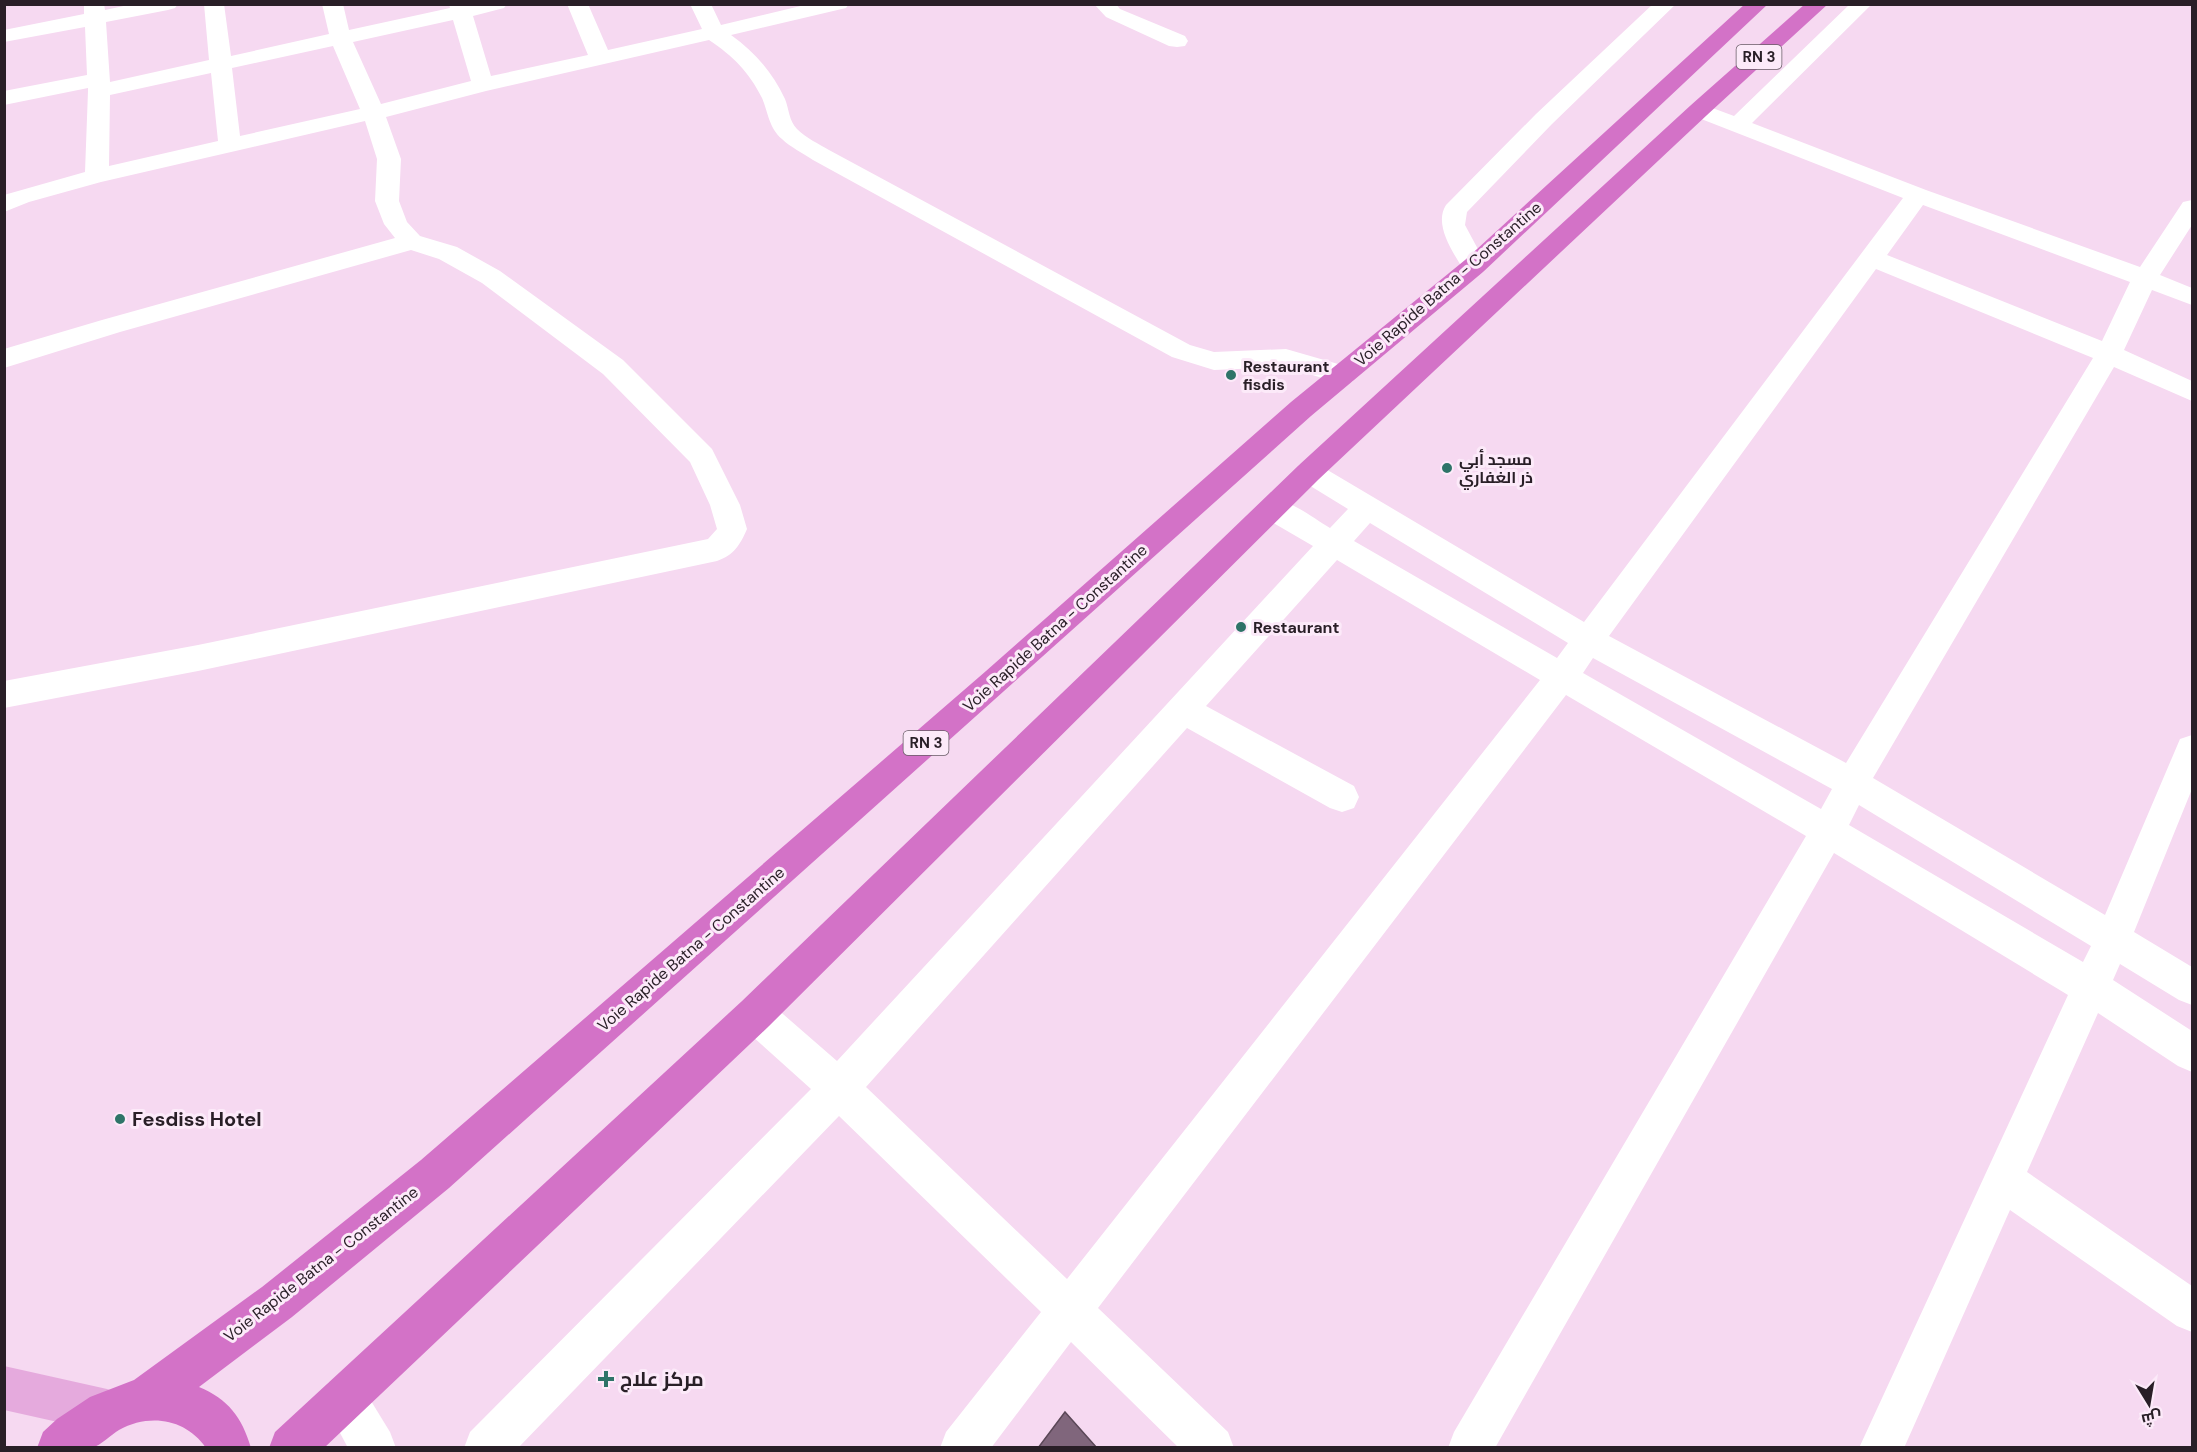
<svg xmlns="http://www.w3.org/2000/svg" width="2197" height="1452" viewBox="0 0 2197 1452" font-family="'DM Sans',Cairo,sans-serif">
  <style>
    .building { fill: #80667c; stroke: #5a4757; stroke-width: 1.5 }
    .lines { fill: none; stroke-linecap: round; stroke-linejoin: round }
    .minor { fill: #fff; fill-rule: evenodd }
    .major { fill: #e5aadd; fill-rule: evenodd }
    .highway { fill: #d372c7; fill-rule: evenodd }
    .poi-dot { fill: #2e7468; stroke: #fceaf9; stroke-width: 2 }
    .labels { text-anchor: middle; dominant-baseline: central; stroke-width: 6; stroke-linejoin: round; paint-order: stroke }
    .shield { fill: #fceaf9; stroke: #685c66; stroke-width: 1.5 }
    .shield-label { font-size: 15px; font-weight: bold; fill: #291f27 }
    .street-label { font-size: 16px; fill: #291f27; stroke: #fceaf9 }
    .poi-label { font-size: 16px; font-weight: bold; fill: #291f27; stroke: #fceaf9; text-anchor: start }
    .near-poi-label { font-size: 20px; font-weight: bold; fill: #291f27; stroke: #fceaf9; text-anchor: start }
  </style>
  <rect width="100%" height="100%" fill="#f6d9f1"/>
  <!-- building -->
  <polygon class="building" points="1065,1412 1097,1448 1038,1448"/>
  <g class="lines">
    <!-- minor -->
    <g class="minor">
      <path d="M84 4H104L105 10 133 4H178L175 8 168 10 106 22 110 82 209 60 204 4H224L231 56 329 34 322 4H343L349 30 450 8 449 4H507L504 8 473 16 491 76 588 55 567 4H588L608 50 702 29 690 4H711L721 25 809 4H849L846 8 731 35C755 52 772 72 785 99 789 109 789 121 797 129 806 138 819 144 829 150L1190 345 1214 352 1286 349 1352 368 1356 375 1352 382 1342 384 1286 367 1214 370 1172 357 813 160C803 153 790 147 782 139 769 128 768 112 762 98 749 72 733 56 709 40L486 91 386 117 401 159 399 201 407 222 420 236 457 247 500 271 623 360 712 449 740 505 747 529C740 545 734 555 717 561L198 671 4 708V681L198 645 708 539 717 529 710 505 690 462 603 374 482 283 439 259 411 250 120 332 4 368V349L102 320 395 238 384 224 375 201 377 159 365 121 101 182 29 202 4 212V195L85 172 88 91V88L4 105V91L87 75 85 27 4 42V30L84 14ZM453 20 471 81 381 104 353 42ZM333 46 360 109 240 136 232 68ZM211 73 218 141 109 166 110 95Z"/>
      <polygon points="1094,4 1116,4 1120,9 1185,36 1188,41 1185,46 1177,47 1169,46 1106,17"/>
      <path d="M1653 4H1676L1552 124 1467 212 1465 225 1487 266 1483 272 1474 274 1465 272C1454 254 1433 225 1446 205L1536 114Z"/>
      <path d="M1850 4H1872L1752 123 1926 190 2140 267 2183 202 2192 200V225L2160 275 2192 288V305L2152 290 2124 350 2192 381V401L2114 367 1873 778 2105 915 2180 739 2192 735V789L2134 932 2192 967V1005L2179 1000 2120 964 2113 980 2192 1031V1072L2178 1066 2098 1013 2027 1172 2192 1286V1332L2177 1326 2010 1210 1904 1448H1859L2068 995 1834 853 1495 1448H1448L1454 1432 1806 836 1566 695 1098 1308 1228 1432 1234 1448H1179L1071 1342 991 1448H940L946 1432 1041 1312 839 1116 518 1448H464L470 1432 811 1089 742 1027 736 1014 742 1001 755 996 768 1001 837 1061 1313 546 1263 517 1258 509 1263 501C1285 494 1311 517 1330 528L1348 509 1299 479 1295 472 1299 465 1309 461 1319 465 1584 622 1903 198 1691 115 1688 110 1691 105 1699 103 1734 116ZM1923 205 2130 282 2102 341 1887 255ZM1876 269 2093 358 1846 763 1609 636ZM1370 523 1568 643 1557 658 1354 541ZM1337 560 1540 680 1067 1279 866 1087 1187 728 1330 808 1342 812 1354 808 1359 797 1354 786 1206 706ZM1593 658 1832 789 1821 809 1583 673ZM1859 805 2091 946 2083 962 1849 825Z"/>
      <polygon points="344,1377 360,1383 390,1432 396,1448 348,1448 322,1399 328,1383"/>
    </g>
    <!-- major -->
    <polygon class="major" points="4,1366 107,1389 123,1395 129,1411 123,1427 107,1433 4,1410"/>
    <!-- highway -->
    <g class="highway">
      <path d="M1745 4H1768L1483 272 1311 416 449 1188 292 1317 199 1387C228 1399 242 1417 251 1448H206C186 1419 150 1413 119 1430 111 1435 101 1445 92 1448 78 1451 52 1448 37 1448L43 1432 57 1419 90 1397 134 1380 262 1287 421 1160 986 671 1291 402 1465 260Z"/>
      <polygon points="1805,4 1828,4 1707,115 1319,479 768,1027 324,1448 269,1448 275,1432 742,1001 1299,465 1691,105"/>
    </g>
  </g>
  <!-- markers -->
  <g class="poi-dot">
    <circle cx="1231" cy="375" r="6"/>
    <circle cx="1447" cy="468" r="6"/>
    <circle cx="1241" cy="627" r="6"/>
    <circle cx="120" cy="1119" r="6"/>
    <path d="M603 1370h6v6h6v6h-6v6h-6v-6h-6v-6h6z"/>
  </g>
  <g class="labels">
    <!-- shield labels -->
    <g class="shield">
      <rect x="1736.5" y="45" width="45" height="24" rx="4.5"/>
      <rect x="903.5" y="731" width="45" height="24" rx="4.5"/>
    </g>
    <g class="shield-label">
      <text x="1759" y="57">RN 3</text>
      <text x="926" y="743">RN 3</text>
    </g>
    <!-- street labels -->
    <g class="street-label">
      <text transform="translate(1448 284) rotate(-41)">Voie Rapide Batna - Constantine</text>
      <text transform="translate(1055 628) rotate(-42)">Voie Rapide Batna - Constantine</text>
      <text transform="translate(691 949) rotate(-41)">Voie Rapide Batna - Constantine</text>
      <text transform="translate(321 1264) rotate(-38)">Voie Rapide Batna - Constantine</text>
    </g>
    <!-- poi labels -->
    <g class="poi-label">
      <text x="1243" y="366">Restaurant<tspan x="1243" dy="18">fisdis</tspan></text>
      <text x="1459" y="459">مسجد أبي<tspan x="1459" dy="18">ذر الغفاري</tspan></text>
      <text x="1253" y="627">Restaurant</text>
    </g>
    <!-- near-poi labels -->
    <g class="near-poi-label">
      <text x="132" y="1119">Fesdiss Hotel</text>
      <text x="620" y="1379">مركز علاج</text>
    </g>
  </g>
  <!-- border -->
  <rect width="2197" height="1452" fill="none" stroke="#291f27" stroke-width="12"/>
  <!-- north arrow -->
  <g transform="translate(2149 1404) rotate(169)" stroke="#fceaf9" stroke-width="4.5" paint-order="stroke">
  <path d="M0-4.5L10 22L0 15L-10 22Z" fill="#291f27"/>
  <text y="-9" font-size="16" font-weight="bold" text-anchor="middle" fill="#291f27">ش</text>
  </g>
</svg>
